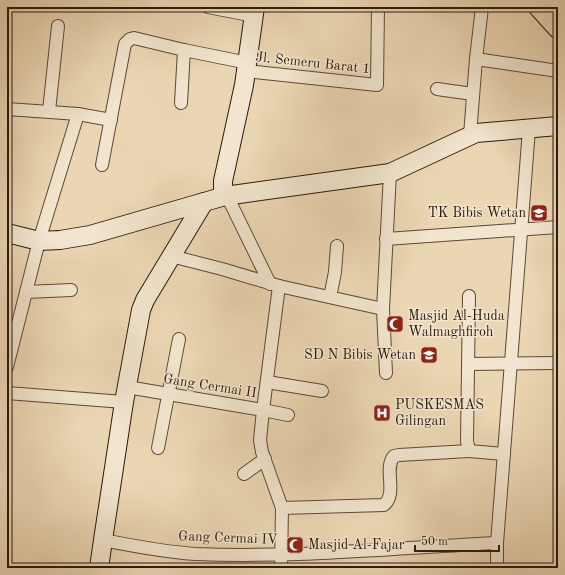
<svg xmlns="http://www.w3.org/2000/svg" width="565" height="575" viewBox="0 0 565 575" font-family="'Old Standard TT',serif">
  <style>
    .lines { fill: none; stroke-linecap: round; stroke-linejoin: round }
    .street-casing { stroke: #5b4936; stroke-width: 14 }
    .secondary-casing { stroke: #2b1a0d; stroke-width: 20 }
    .primary-casing { stroke: #2b1a0d; stroke-width: 22 }
    .street { stroke: #f2e4ce; stroke-width: 12 }
    .secondary { stroke: #f2e4ce; stroke-width: 18 }
    .primary { stroke: #ebd6b3; stroke-width: 20 }
    .labels { text-anchor: middle; dominant-baseline: central; stroke-width: 3; stroke-linejoin: round; paint-order: stroke }
    .street-label { font-size: 14px; fill: #2b1a0d; stroke: #f2e4ce }
    .poi-label { font-size: 14px; fill: #2b1a0d; stroke: #f2e4ce; text-anchor: start }
  </style>
  <rect width="100%" height="100%" fill="#ebd6b3"/>
  <filter id="stains"><feTurbulence type="fractalNoise" baseFrequency=".005" numOctaves="4"/><feColorMatrix values="0 0 0 0 .2 0 0 0 0 .09 0 0 0 0 .02 0 0 0 .5 -.17"/></filter>
  <radialGradient id="worn" r=".72"><stop offset=".6" stop-color="#630" stop-opacity="0"/><stop offset="1" stop-color="#630" stop-opacity=".3"/></radialGradient>
  <g class="lines">
    <defs>
      <g id="street">
        <polyline points="208,7 254,16"/>
        <polyline points="476,59 558,71"/>
        <polyline points="246,71 377,85 378,7"/>
        <polyline points="437,89 473,94"/>
        <polyline points="181,103 184,50"/>
        <polyline points="7,109 78,114 111,120"/>
        <polyline points="49,111 58,26"/>
        <polyline points="470,135 476,59 482,7"/>
        <polyline points="102,165 125,44 130,39 134,38 184,50 248,63"/>
        <polyline points="225,196 231,204 270,284"/>
        <polyline points="386,239 558,227"/>
        <polyline points="171,256 222,269 279,286 383,309"/>
        <polyline points="279,286 263,410 260,440 262,452 282,508 281,568"/>
        <polyline points="26,292 71,290"/>
        <polyline points="330,297 335,272 337,246"/>
        <polyline points="469,364 558,363"/>
        <polyline points="7,367 39,241 78,114"/>
        <polyline points="386,373 383,309 390,173"/>
        <polyline points="267,382 322,391"/>
        <polyline points="127,387 263,410 288,415"/>
        <polyline points="7,393 124,402"/>
        <polyline points="158,448 179,339"/>
        <polyline points="469,451 504,454"/>
        <polyline points="244,474 265,459"/>
        <path d="M282 508 384 505C398 493 383 469 394 456L399 455 469 451 467 441 469 296"/>
        <path d="M103 540C134 546 164 552 196 554 296 558 397 548 497 543"/>
        <polyline points="497,568 497,543 529,129"/>
      </g>
      <g id="secondary">
        <polyline points="225,196 223,189 223,181 244,85 255,7"/>
        <polyline points="7,233 39,241 60,240 90,235 225,196 390,173 476,133 558,126"/>
        <polyline points="99,568 103,540 124,402 141,310 145,300 204,202"/>
      </g>
      <polyline id="primary" points="539,7 558,28"/>
    </defs>
    <!-- street casing -->
    <use href="#street" class="street-casing"/>
    <!-- secondary casing -->
    <use href="#secondary" class="secondary-casing"/>
    <!-- primary casing -->
    <use href="#primary" class="primary-casing"/>
    <!-- street -->
    <use href="#street" class="street"/>
    <!-- secondary -->
    <use href="#secondary" class="secondary"/>
    <!-- primary -->
    <use href="#primary" class="primary"/>
  </g>
  <!-- icons -->
  <defs>
    <symbol id="school-square" viewBox="-11 -11 22 22"><rect x="-9" y="-9" width="18" height="18" rx="4" fill="#8f2418" stroke="#f2e4ce"/><path d="M0-5L7-2L0 1L-7-2ZM-4 1L0 2.5L4 1V4Q0 6-4 4Z" fill="#fff"/></symbol>
    <symbol id="mosque-square" viewBox="-11 -11 22 22"><rect x="-9" y="-9" width="18" height="18" rx="4" fill="#8f2418" stroke="#f2e4ce"/><path d="M3.5-4.9A6 6 0 1 0 3.5 4.9A5 5 0 1 1 3.5-4.9Z" fill="#fff"/></symbol>
    <symbol id="hospital-square" viewBox="-11 -11 22 22"><rect x="-9" y="-9" width="18" height="18" rx="4" fill="#8f2418" stroke="#f2e4ce"/><path d="M-5-5h3v3.5h4V-5h3V5h-3V1.5h-4V5h-3Z" fill="#fff"/></symbol>
  </defs>
  <g fill-rule="evenodd">
    <use href="#school-square" x="529" y="203" width="20" height="20"/>
    <use href="#mosque-square" x="385" y="314" width="20" height="20"/>
    <use href="#school-square" x="419" y="345" width="20" height="20"/>
    <use href="#hospital-square" x="372" y="403" width="20" height="20"/>
    <use href="#mosque-square" x="285" y="535" width="20" height="20"/>
  </g>
  <g class="labels">
    <!-- street labels -->
    <g class="street-label">
      <text transform="translate(313 63) rotate(6)">Jl. Semeru Barat 1</text>
      <text transform="translate(210 386) rotate(9)">Gang Cermai II</text>
      <text transform="translate(228 538) rotate(2)">Gang Cermai IV</text>
    </g>
    <!-- poi labels -->
    <g class="poi-label">
      <text x="526" y="213" text-anchor="end">TK Bibis Wetan</text>
      <text x="408" y="316">Masjid Al-Huda<tspan x="408" dy="16">Walmaghfiroh</tspan></text>
      <text x="416" y="355" text-anchor="end">SD N Bibis Wetan</text>
      <text x="395" y="405">PUSKESMAS<tspan x="395" dy="16">Gilingan</tspan></text>
      <text x="308" y="545">Masjid Al-Fajar</text>
    </g>
  </g>
  <!-- margin -->
  <rect width="565" height="575" fill="none" stroke="#ebd6b3" stroke-width="24"/>
  <rect x="8" y="8" width="549" height="559" fill="none" stroke="#2b1a0d" stroke-width="2"/>
  <rect x="12" y="12" width="541" height="551" fill="none" stroke="#2b1a0d"/>
  <!-- scale -->
  <path d="M415 545v6h84v-6" fill="none" stroke="#2b1a0d" stroke-width="2"/>
  <text x="421" y="545" font-size="12" fill="#2b1a0d" stroke="#f2e4ce" stroke-width="3" paint-order="stroke">50 m</text>
  <rect width="100%" height="100%" filter="url(#stains)"/>
  <rect width="100%" height="100%" fill="url(#worn)"/>
</svg>
